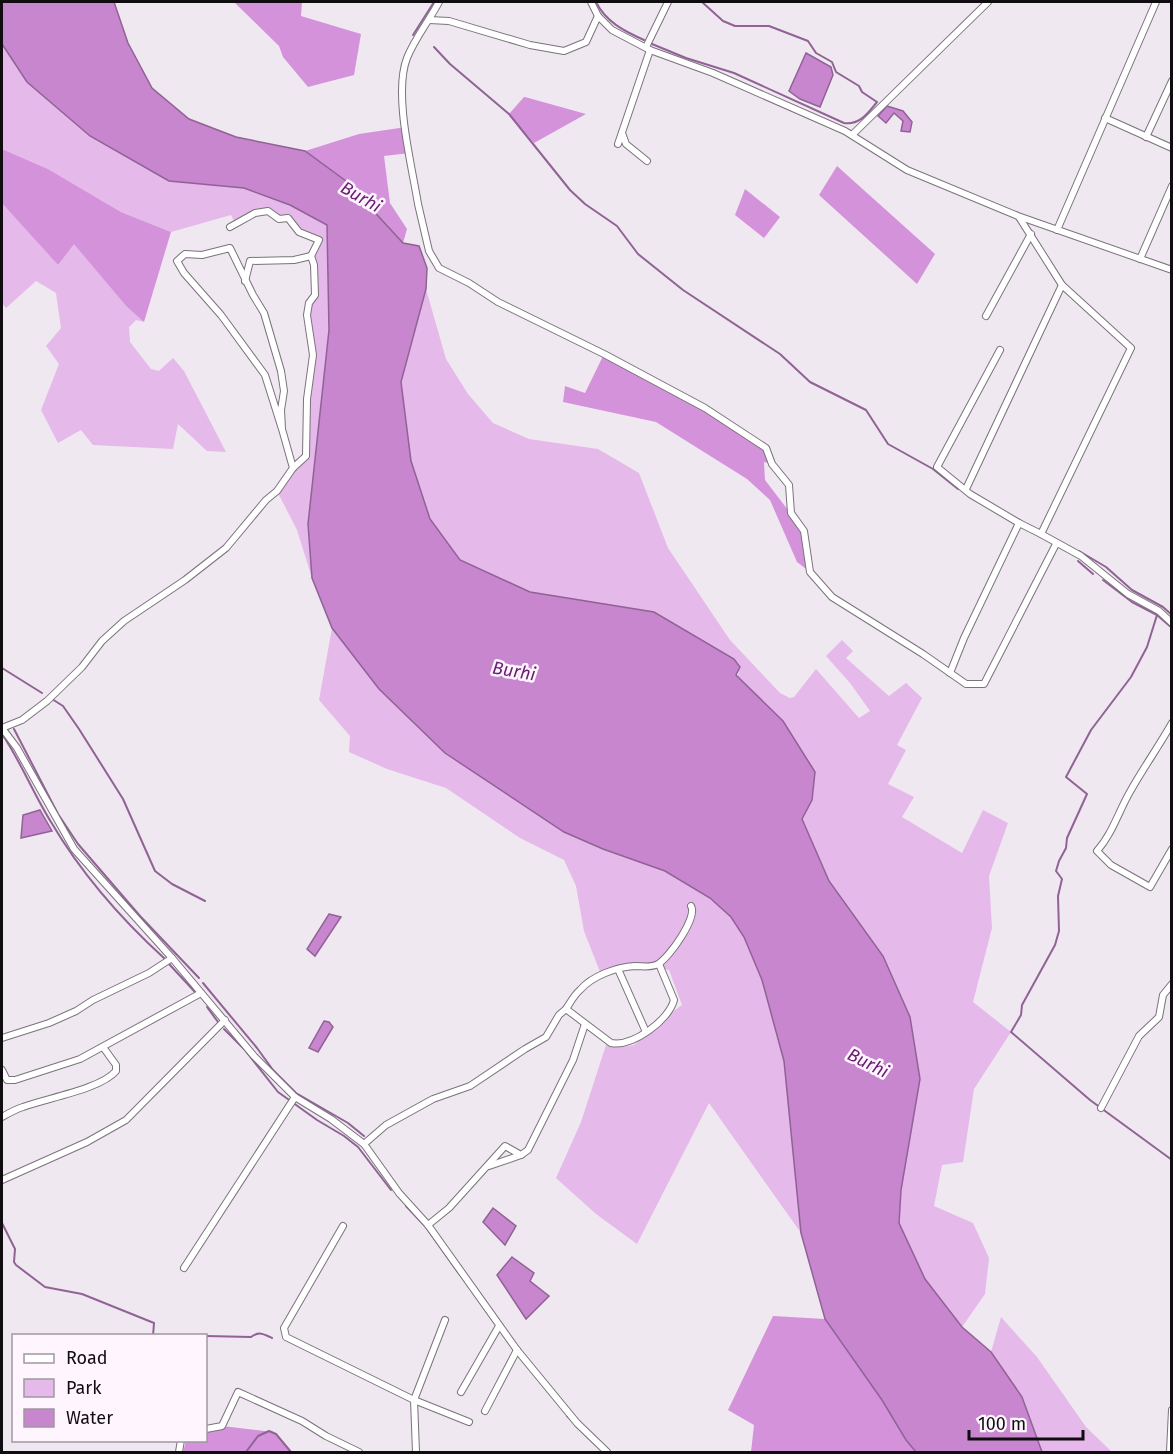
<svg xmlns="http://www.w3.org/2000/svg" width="1173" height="1454" viewBox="0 0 1173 1454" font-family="'Fira Sans',sans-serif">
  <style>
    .green { fill: #e5b9e9 }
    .forest { fill: #d492db }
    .water { fill: #c786ce; stroke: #906295; stroke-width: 1.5 }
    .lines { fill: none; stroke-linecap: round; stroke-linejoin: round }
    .stream { stroke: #906295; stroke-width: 2 }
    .minor-casing { stroke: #7a737b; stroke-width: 8 }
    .minor { stroke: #fff; stroke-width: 6 }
    .labels { text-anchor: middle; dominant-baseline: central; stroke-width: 5; stroke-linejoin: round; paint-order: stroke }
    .water-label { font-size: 18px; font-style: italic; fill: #6a1b73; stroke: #fef5ff }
  </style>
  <rect width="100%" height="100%" fill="#f0e8f1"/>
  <!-- green -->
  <g class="green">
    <path d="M2 44 27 82 90 136 169 181 244 188 290 205 327 225 329 330 308 524 312 578 297 530 277 491 306 456 308 411 313 355 307 315 315 295 311 256 319 240 299 232 289 218C275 219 279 215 269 212 258 209 245 218 235 223L231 215 171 232 121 212 48 169 2 149Z"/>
    <polygon points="2,202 58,265 74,243 127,307 144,322 136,320 129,327 130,342 151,369 159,371 173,358 184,371 226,452 207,451 178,424 173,449 93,445 81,430 58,443 41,410 59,364 46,346 61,328 56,293 36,281 6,308 2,303"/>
    <polygon points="426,289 446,359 468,394 493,423 529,439 598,449 639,473 668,548 730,640 780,693 790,698 794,697 816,669 859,718 870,711 850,683 826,656 842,640 853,651 846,658 889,696 906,683 922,698 897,745 906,750 888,784 914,797 902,817 962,853 983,810 1008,823 989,876 992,928 973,1002 1011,1032 974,1089 963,1162 942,1165 934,1206 973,1223 989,1258 985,1294 962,1327 925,1279 899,1223 901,1190 920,1079 883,956 829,881 802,819 812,800 783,721 738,676 740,667 734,659 655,612 530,592 460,560 430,519 411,461 401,382"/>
    <polygon points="332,628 379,689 445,753 564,832 603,849 665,871 710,898 731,917 744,937 762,980 784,1061 801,1233 709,1103 637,1244 596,1214 556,1178 581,1122 606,1045 622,1047 634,1045 658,1022 682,1005 669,970 638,964 600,972 584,931 576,886 564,860 520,838 446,788 387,769 349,752 350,736 319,700"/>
    <polygon points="1001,1317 1037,1357 1086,1427 1112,1452 1042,1452 1022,1397 991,1352"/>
  </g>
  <!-- forest -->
  <g class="forest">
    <polygon points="234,2 302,2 301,16 361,34 354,75 308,87 283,57 279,46"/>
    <polygon points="524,97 525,97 586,114 534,143 509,114"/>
    <polygon points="406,127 410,153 384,156 390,203 407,229 403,243 346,181 305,151 359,134"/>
    <polygon points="2,149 48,169 121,212 171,232 144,322 127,307 74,244 58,265 2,203"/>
    <polygon points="837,166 935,254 917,284 819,195"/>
    <polygon points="745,189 780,217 764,238 735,215"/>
    <polygon points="604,354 656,381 766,448 772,464 764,462 765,480 804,531 810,572 797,562 770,500 747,479 656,422 563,402 565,386 585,393"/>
    <polygon points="773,1316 825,1319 882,1400 906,1440 916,1452 751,1452 754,1425 728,1410"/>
    <polygon points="222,1426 273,1432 291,1452 183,1452 186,1441 206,1440 206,1429"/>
  </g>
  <!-- water -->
  <g class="water">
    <polygon points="2,2 114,2 128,43 152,88 189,119 236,137 305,151 346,181 403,243 419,246 427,268 426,289 401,382 411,461 430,519 460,560 530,592 654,612 734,659 740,667 736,675 783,721 815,772 812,800 802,819 829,881 883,956 910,1017 920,1079 901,1190 899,1223 925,1279 962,1327 991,1352 1022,1397 1042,1452 916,1452 906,1440 882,1400 825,1319 801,1233 784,1061 762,980 744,937 731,917 710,898 665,871 603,849 564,832 445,753 379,689 332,628 312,578 308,524 329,330 327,225 290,205 244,188 169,181 90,136 27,82 2,44"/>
    <polygon points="806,53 831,67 833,75 820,107 800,99 789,91"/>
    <polygon points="887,106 903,111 912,122 910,132 901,131 903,121 894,113 886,123 878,116"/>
    <polygon points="40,810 52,831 21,838 23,815"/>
    <polygon points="329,914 341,917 315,956 307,949"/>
    <polygon points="324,1021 329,1022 333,1027 318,1052 309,1048"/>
    <polygon points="493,1208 516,1226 505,1245 483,1222"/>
    <polygon points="512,1257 534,1273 530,1281 549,1296 526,1319 497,1275"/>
  </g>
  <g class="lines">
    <!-- stream -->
    <g class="stream">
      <path d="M596 2C606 22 624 31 644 40"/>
      <polyline points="413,35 434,2"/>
      <path d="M652 44 686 58 734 73 844 123C860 125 867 114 877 102L862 92 859 86 836 72 832 62 816 53 808 41 769 26H735L723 21 702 2H698"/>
      <polyline points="434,47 450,64 509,114 570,190 585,204 617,226 638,254 683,290 780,354 810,382 866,410 888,444 933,469 958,489"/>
      <polyline points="1079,551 1106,567 1132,590 1163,607 1172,615"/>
      <polyline points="1078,561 1093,574"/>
      <polyline points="1103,580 1132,602 1157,615 1172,628"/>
      <polyline points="1157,615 1147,647 1131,677 1091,730 1066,777 1087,794 1067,838 1066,848 1059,861 1056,871 1062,879 1058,896 1059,931 1055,945 1022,1005 1021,1015 1011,1032 1090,1100 1172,1160"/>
      <polyline points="2,668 42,693"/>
      <polyline points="52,699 63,706 79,729 123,799 155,871 172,884 205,901"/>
      <polyline points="14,729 58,814 78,844 140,916 199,978"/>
      <path d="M2 734C21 762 33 793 51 822 81 873 121 919 165 959"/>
      <polyline points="169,964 195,992"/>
      <polyline points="203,983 257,1048 273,1070 296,1093 348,1123 364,1136"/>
      <polyline points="207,1007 218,1022"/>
      <polyline points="224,1029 244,1049 278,1092 317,1120 344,1136 358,1147 391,1190"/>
      <polyline points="406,1206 425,1226 460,1275"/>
      <polyline points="2,1223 15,1249 14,1262 16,1265 45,1287 82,1294 154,1323 153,1336"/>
      <path d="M206 1336 251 1337C259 1331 264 1334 272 1338"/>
      <polyline points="567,1416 574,1423"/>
      <polyline points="577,1427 601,1450"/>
      <polyline points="246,1452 258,1436 269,1431 276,1434 291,1452"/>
    </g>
    <defs>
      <g id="minor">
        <path d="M439 2C429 21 415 38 407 58 393 94 412 166 418 204L429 251 439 268 469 283 498 302 604 354 705 408 766 448 772 464 789 485 791 513 804 531 810 572 832 597 923 654 966 684H984L1056 544"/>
        <polyline points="591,2 598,16 612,30 650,50 713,73 845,131 907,170 1018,216 1172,270"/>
        <polyline points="429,20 449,21 530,45 564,51 586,42 598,16"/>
        <polyline points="646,47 668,2"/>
        <polyline points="1105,118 1172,148"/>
        <polyline points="622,133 626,144 647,161"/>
        <polyline points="852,135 988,2"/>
        <polyline points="1146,137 1172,81"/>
        <polyline points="618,144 650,50"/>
        <polyline points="1019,217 1062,285 1131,348 1041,534 1081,556 1128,594 1159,611 1172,623"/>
        <polyline points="230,227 255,213 268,211 279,219 288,218 299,232 319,240 311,256"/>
        <polyline points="1057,230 1156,2"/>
        <polyline points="1140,259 1172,186"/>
        <polyline points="986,316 1031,234"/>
        <polyline points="1000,350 937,467 970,494 1019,523"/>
        <polyline points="282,429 265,375 221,315 184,273 177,261 185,254 202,255 230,248 253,295 264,313 281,371 284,391 281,410 282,429 293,468"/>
        <polyline points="966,489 1062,285"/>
        <polyline points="950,673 964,638 1019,523 1041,534"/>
        <path d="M1172 723C1159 746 1144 767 1131 790 1119 810 1113 833 1097 851L1111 865 1150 887 1172 849"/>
        <polyline points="2,728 17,748 74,849 172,958 254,1056 295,1097 331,1119 364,1144 399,1193 428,1225 517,1350 577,1423 607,1452"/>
        <polyline points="2,728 22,720 47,701 82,667 102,641 124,621 185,580 226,548 266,500 277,491 293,468 306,456 307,399 313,355 307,315 309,303 315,295 314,265 311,256 294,260 250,261 245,281"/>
        <polyline points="618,969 646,1032"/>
        <path d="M566 1009C570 1003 574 995 580 990 592 976 616 967 635 966 643 966 651 968 658 964 669 958 698 917 691 906"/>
        <polyline points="2,1038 49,1023 76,1011 93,1000 149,973 172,958"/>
        <polyline points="2,1070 7,1080 15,1080 80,1059 201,993"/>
        <polyline points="1101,1108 1139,1036 1159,1017 1163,995 1172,984"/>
        <path d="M2 1117C9 1113 16 1109 23 1107 47 1098 101 1089 116 1071V1065L103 1047"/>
        <path d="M364 1144 386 1125 433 1099 470 1086 525 1049 546 1037 559 1015 566 1009 611 1043C633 1047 669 1020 674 1000L659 964"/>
        <polyline points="489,1166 521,1155"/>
        <polyline points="2,1180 87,1142 126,1120 225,1020"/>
        <polyline points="428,1225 449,1208 505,1146 521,1155 528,1150 573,1060 585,1024"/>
        <polyline points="343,1226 284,1328 286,1337 414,1400 469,1422"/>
        <polyline points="184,1268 295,1097"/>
        <polyline points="461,1392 499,1326"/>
        <polyline points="485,1411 517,1350"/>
        <polyline points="206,1429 222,1426 238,1392 302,1421 326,1436 359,1452"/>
        <polyline points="179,1452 181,1440"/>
        <polyline points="416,1452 414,1400 445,1320"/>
        <polyline points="1170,1452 1172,1410"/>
      </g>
    </defs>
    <!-- minor casing -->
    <use href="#minor" class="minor-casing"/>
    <!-- minor -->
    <use href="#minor" class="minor"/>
  </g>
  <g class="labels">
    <!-- water labels -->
    <g class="water-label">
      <text transform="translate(361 197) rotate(30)">Burhi</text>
      <text transform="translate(514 671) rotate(10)">Burhi</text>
      <text transform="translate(868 1063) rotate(27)">Burhi</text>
    </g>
  </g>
  <!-- border -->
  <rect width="1173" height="1454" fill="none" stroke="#100d10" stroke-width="6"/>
  <!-- legend -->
  <rect x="12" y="1334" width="195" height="108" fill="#fef5ff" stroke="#9f989f" stroke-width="1.5"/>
  <rect x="24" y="1354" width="30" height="9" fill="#ffffff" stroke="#9f989f" stroke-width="1.5"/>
  <text x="66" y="1364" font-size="18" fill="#100d10">Road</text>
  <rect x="24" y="1379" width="30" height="18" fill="#e5b9e9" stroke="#9f989f" stroke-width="1.5"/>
  <text x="66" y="1394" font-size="18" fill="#100d10">Park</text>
  <rect x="24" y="1409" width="30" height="18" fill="#c786ce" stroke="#9f989f" stroke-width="1.5"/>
  <text x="66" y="1424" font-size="18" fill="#100d10">Water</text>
  <!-- scale -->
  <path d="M969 1430v9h114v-9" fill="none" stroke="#100d10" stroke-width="3"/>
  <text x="978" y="1430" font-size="18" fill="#100d10" stroke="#fef5ff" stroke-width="4.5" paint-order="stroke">100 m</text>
</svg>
